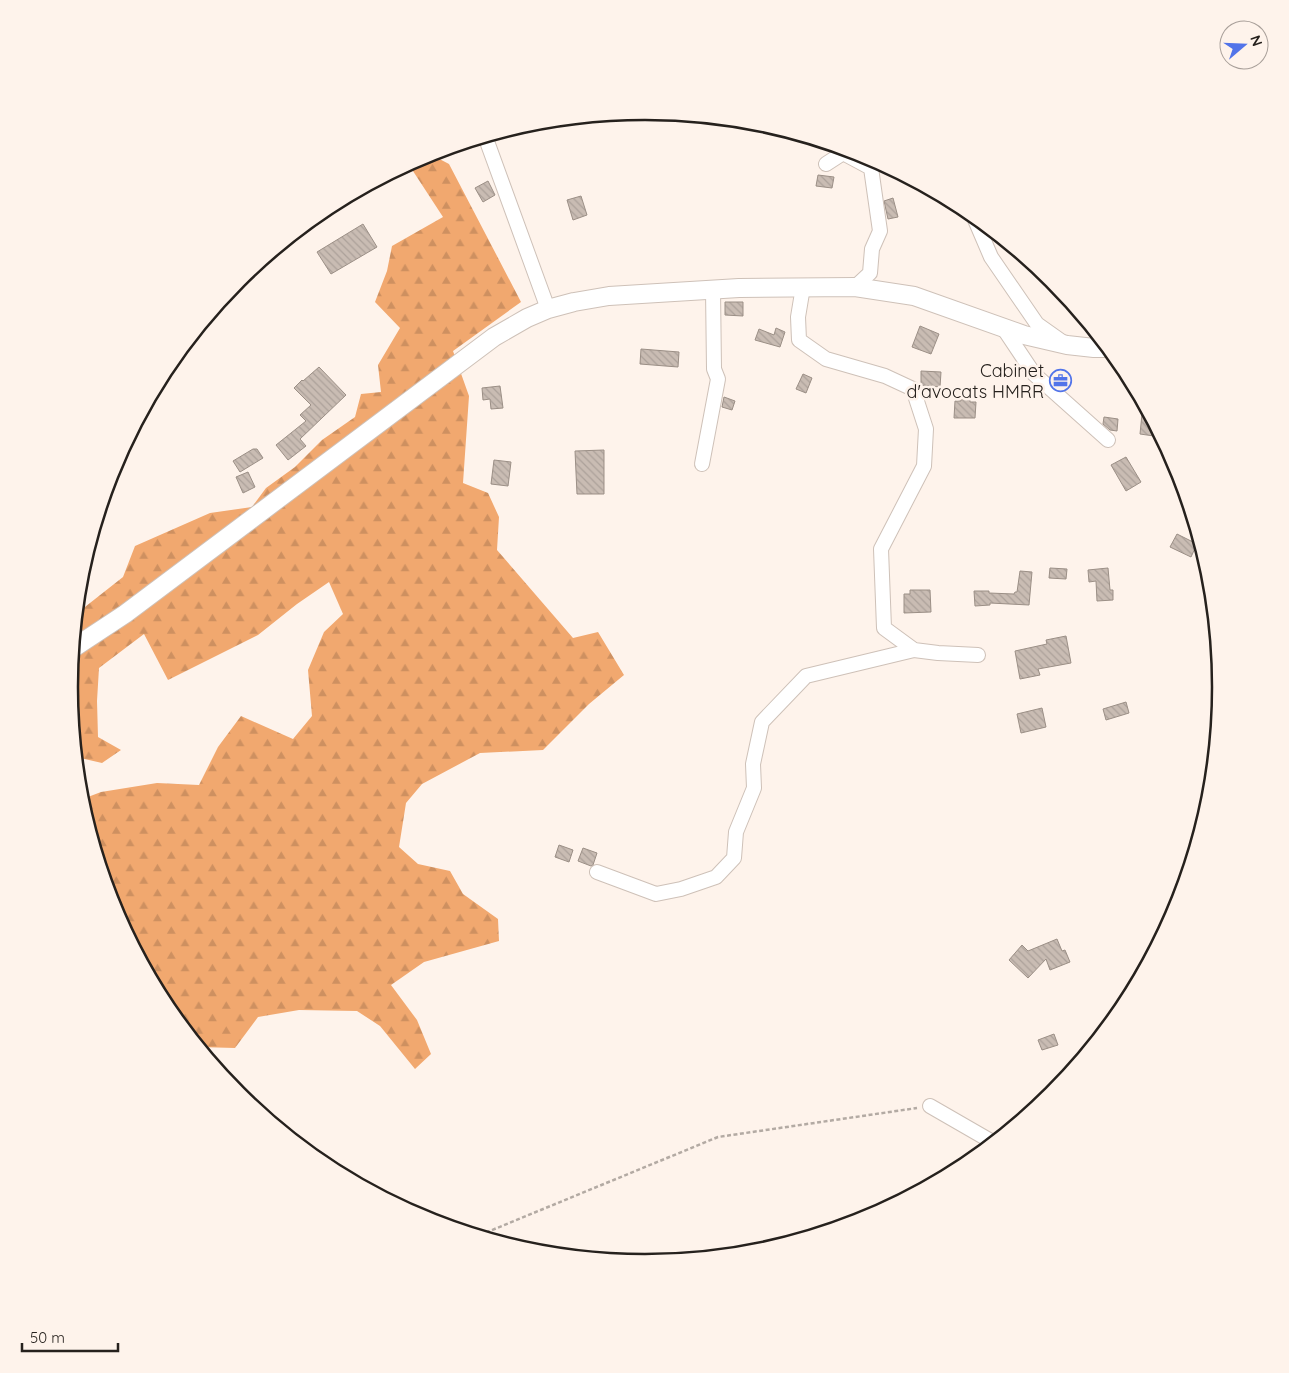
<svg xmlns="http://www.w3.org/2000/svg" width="1289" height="1373" viewBox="0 0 1289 1373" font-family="Quicksand,sans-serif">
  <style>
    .forest { fill: url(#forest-firs) }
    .building { fill: url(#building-back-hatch); stroke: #9b8f86 }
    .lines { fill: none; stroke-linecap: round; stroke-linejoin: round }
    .minor-casing { stroke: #cec1b8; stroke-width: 16 }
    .major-casing { stroke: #cec1b8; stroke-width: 20 }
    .path { stroke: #b3aaa3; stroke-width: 2.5; stroke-dasharray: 4 2.5; stroke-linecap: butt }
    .minor { stroke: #fff; stroke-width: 14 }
    .major { stroke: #fff; stroke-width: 18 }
    .labels { text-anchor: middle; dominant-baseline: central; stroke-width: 5; stroke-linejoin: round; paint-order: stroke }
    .poi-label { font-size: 18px; fill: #26211d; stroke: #fef3eb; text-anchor: end }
    .rim { fill: none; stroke: #26211d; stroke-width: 2.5 }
  </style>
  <defs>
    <pattern id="forest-firs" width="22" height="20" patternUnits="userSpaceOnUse" patternTransform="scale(1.25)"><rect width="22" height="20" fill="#f1a86f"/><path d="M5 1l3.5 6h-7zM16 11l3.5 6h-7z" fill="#ce9060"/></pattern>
    <pattern id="building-back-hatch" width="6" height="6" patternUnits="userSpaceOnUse" patternTransform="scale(1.25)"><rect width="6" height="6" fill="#c9bcb3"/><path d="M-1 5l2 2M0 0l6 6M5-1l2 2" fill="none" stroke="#aca19a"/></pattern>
  </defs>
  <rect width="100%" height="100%" fill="#fef3eb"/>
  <!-- forest -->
  <polygon class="forest" points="428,153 449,164 521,302 453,351 469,396 463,483 488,493 499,517 497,550 573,638 598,632 624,675 589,704 543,750 480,753 422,784 406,803 399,847 418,864 450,871 463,894 498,919 499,941 424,962 391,985 417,1020 431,1054 415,1069 380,1026 357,1011 299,1010 258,1017 235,1048 199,1047 166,1006 112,907 80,800 101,792 157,783 199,785 218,747 241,716 293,739 312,716 308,670 324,632 343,614 329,582 297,604 258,635 168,680 144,634 99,668 97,701 98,737 121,750 102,763 76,757 69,686 76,614 123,577 135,546 210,513 252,507 266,488 295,467 322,440 355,417 361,394 381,392 378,365 400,328 375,302 387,271 392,246 443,217 411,168 418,158"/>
  <!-- building -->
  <g class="building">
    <polygon points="818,175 834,177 832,188 816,186"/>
    <polygon points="488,181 495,195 483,202 475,188"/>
    <polygon points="581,196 587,215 573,220 567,200"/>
    <polygon points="893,198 898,217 888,219 884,201"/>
    <polygon points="363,224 377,247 331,274 317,252"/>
    <polygon points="725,302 743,302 743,316 725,315"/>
    <polygon points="920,326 939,334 931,354 912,347"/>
    <polygon points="776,328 785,332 780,347 755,340 759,329 774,335"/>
    <polygon points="641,349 679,352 678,367 640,364"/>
    <polygon points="319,367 346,395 300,439 306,446 288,460 276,445 306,421 300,415 311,405 294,388 302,380 303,381"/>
    <polygon points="921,371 941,372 940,387 921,385"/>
    <polygon points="803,374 812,378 806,393 796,389"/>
    <polygon points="500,386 503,408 491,409 490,399 483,400 482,388"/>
    <polygon points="724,397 735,401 732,410 722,407"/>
    <polygon points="961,397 970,398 970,402 976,402 975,418 954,418 955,401 961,401"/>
    <polygon points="1143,404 1154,424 1161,437 1140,434"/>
    <polygon points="1104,417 1118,419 1117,431 1110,430 1103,424"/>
    <polygon points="253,449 257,449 263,458 240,472 233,461"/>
    <polygon points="604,450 604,494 577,494 575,451"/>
    <polygon points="1126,457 1141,482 1126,491 1111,465"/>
    <polygon points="494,460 511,462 508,486 491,484"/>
    <polygon points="248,472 255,487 243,493 236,477"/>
    <polygon points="1177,534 1197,544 1191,557 1170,547"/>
    <polygon points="1050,568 1067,569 1066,579 1049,578"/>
    <polygon points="1108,568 1110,590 1113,590 1113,600 1097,601 1096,581 1089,582 1088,570"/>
    <polygon points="1020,571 1032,572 1029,605 990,603 990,605 975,606 974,591 989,591 989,593 1014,594 1015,592 1017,592"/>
    <polygon points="910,590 930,590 931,612 904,613 904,594 910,594"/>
    <polygon points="1066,636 1071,663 1038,669 1040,675 1020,679 1015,651 1047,644 1046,640"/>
    <polygon points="1126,702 1129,713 1106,720 1103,709"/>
    <polygon points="1042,708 1046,727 1021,733 1017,714"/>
    <polygon points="559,845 573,850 569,862 555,857"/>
    <polygon points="583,848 597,853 593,865 591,866 578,861"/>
    <polygon points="1057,939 1062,951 1065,950 1070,962 1050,970 1046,959 1028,978 1009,960 1022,945 1028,951"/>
    <polygon points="1054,1034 1058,1045 1042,1050 1038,1040"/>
  </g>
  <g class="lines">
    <defs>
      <g id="minor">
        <polyline points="485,136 548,309"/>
        <polyline points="826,164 843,153 871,168 880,231 872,249 870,273 855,287"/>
        <polyline points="973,215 991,257 1037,324 1061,341"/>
        <polyline points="803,287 798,317 799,340 826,359 885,376 913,389 926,429 924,466 881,549 884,628 914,650 938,653 978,655"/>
        <polyline points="1004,329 1034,374 1108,440"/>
        <polyline points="702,464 718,379 714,369 713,290"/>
        <polyline points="597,872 656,894 681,889 716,877 734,858 736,832 754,788 753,764 762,722 806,676 914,650"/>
        <polyline points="930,1106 989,1140 991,1144"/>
      </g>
      <polyline id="major" points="72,649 125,614 494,337 527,318 548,309 574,302 609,296 739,288 855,287 914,296 1024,335 1067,345 1094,348 1108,348"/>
    </defs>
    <!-- minor casing -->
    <use href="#minor" class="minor-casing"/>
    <!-- major casing -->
    <use href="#major" class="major-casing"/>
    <!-- path -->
    <polyline class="path" points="480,1235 718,1137 917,1108"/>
    <!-- minor -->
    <use href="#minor" class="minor"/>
    <!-- major -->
    <use href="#major" class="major"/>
  </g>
  <!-- icons -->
  <defs>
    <symbol id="office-ring" viewBox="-11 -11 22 22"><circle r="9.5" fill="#fef3eb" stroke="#5274e9" stroke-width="1.5"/><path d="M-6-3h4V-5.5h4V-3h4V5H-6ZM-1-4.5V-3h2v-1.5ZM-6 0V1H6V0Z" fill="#5274e9"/></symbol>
  </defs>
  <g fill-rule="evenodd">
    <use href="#office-ring" x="1048" y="368" width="25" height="25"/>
  </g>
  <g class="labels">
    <!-- poi labels -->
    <g class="poi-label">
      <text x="1044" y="370">Cabinet<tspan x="1044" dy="21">d'avocats HMRR</tspan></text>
    </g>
  </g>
  <!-- crop -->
  <path d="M0 0H1289V1373H0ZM78 687a567 567 0 1 1 1134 0a567 567 0 1 1-1134 0Z" fill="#fef3eb" fill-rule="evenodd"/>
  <path class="rim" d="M78 687a567 567 0 1 1 1134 0a567 567 0 1 1-1134 0Z"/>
  <!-- north arrow -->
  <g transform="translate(1244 45) rotate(71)"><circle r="24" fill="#fef3eb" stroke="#a89f99"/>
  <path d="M0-4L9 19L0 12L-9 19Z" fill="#5274e9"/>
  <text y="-8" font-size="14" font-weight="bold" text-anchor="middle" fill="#26211d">N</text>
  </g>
  <!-- scale -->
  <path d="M22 1343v8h96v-8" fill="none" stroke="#26211d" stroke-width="2.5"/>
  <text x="30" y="1343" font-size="15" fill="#26211d" stroke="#fef3eb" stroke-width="4" paint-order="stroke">50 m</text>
</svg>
